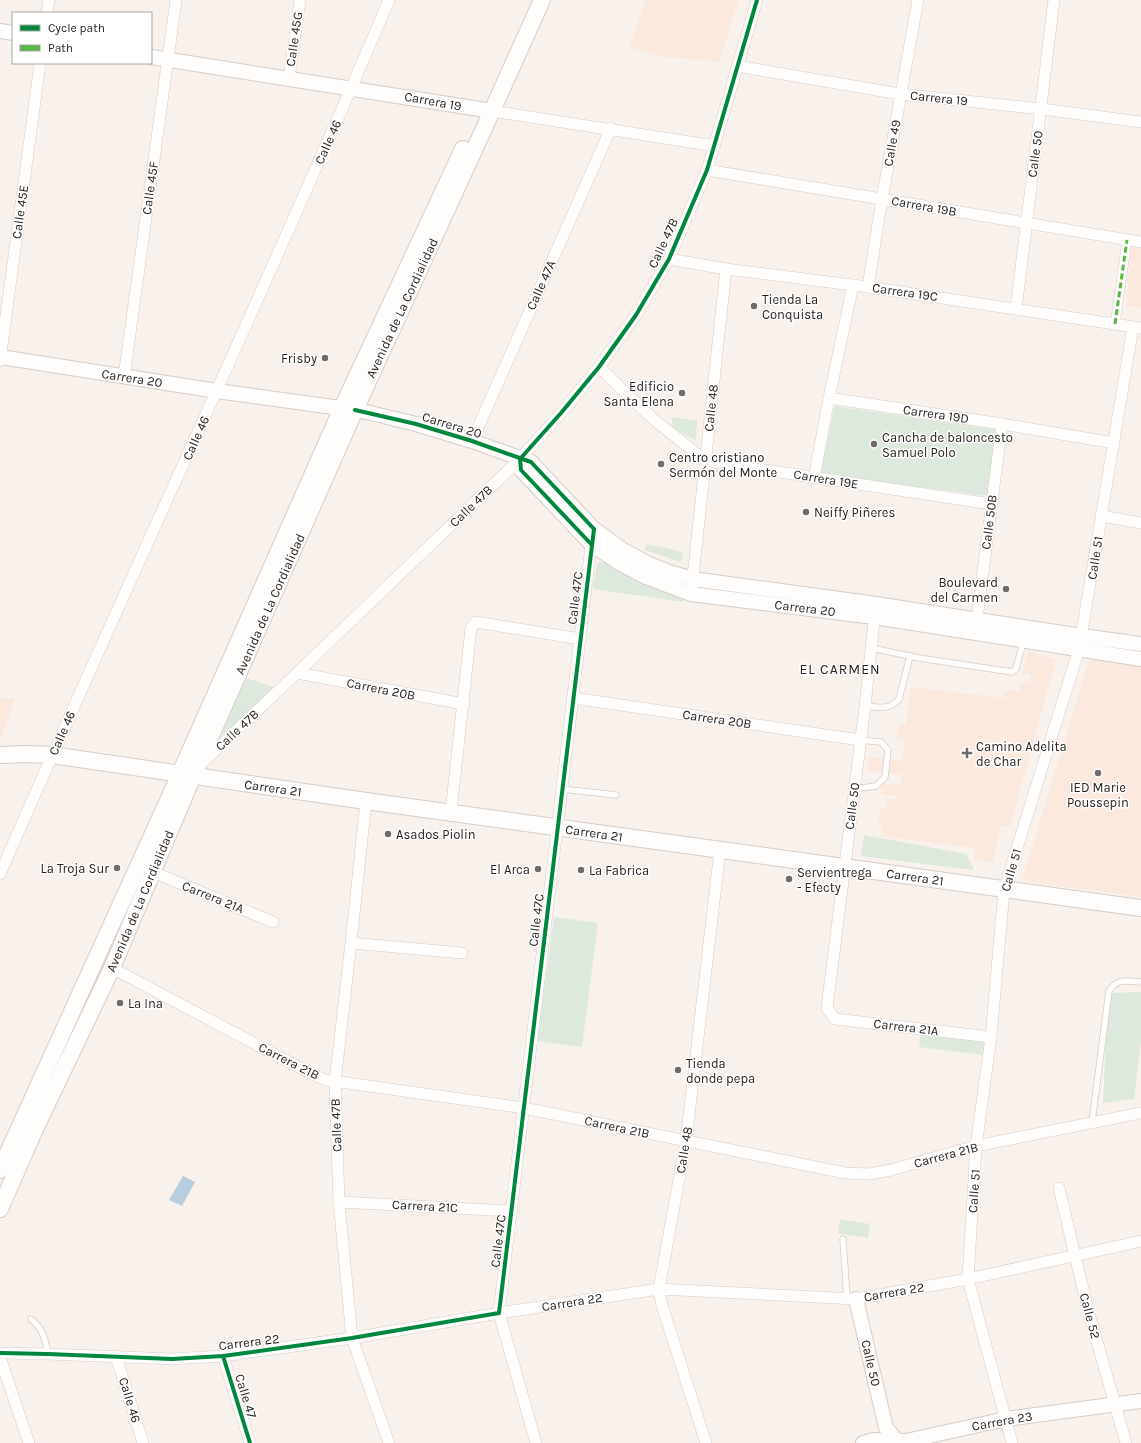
<svg xmlns="http://www.w3.org/2000/svg" width="1141" height="1443" viewBox="0 0 1141 1443" font-family="Karla,sans-serif">
  <style>
    .built { fill: #fbe9de }
    .green { fill: #dde9dd }
    .water { fill: #b8cddf }
    .lines { fill: none; stroke-linecap: round; stroke-linejoin: round }
    .service-casing { stroke: #d4cdc8; stroke-width: 7 }
    .pedestrian-casing { stroke: #d4cdc8; stroke-width: 10 }
    .minor-casing { stroke: #d4cdc8; stroke-width: 12 }
    .tertiary-casing { stroke: #d4cdc8; stroke-width: 16 }
    .secondary-casing { stroke: #d4cdc8; stroke-width: 18 }
    .service { stroke: #fefdfc; stroke-width: 5.5 }
    .pedestrian { stroke: #fefdfc; stroke-width: 9 }
    .minor { stroke: #fefdfc; stroke-width: 11 }
    .tertiary { stroke: #fefdfc; stroke-width: 14 }
    .secondary { stroke: #fefdfc; stroke-width: 16 }
    .quiet { stroke: #58b947; stroke-width: 3; stroke-dasharray: 6 3; stroke-linecap: butt }
    .cycleway-casing { stroke: #fff; stroke-width: 6 }
    .cycleway { stroke: #00873e; stroke-width: 4 }
    .poi-dot { fill: #726b67; stroke: #fff; stroke-width: 1.5 }
    .labels { text-anchor: middle; dominant-baseline: central; stroke-width: 3; stroke-linejoin: round; paint-order: stroke }
    .street-label { font-size: 13px; fill: #2a231f; stroke: #fff }
    .poi-label { font-size: 13px; fill: #2a231f; stroke: #fff; text-anchor: start }
    .neighbourhood-label { font-size: 14px; letter-spacing: 1px; fill: #2a231f; stroke: #fff }
  </style>
  <rect width="100%" height="100%" fill="#f9f1ec"/>
  <!-- built -->
  <g class="built">
    <polygon points="646,0 739,0 719,62 655,56 630,47"/>
    <polygon points="1131,248 1141,249 1141,308 1126,306"/>
    <polygon points="1028,651 1056,660 1010,827 1001,826 993,862 974,860 975,848 881,836 883,826 878,825 880,809 885,809 887,798 897,800 897,796 881,794 882,783 900,785 902,775 867,771 869,757 902,760 905,740 897,738 899,724 906,725 911,687 1004,698 1005,690 1019,691 1021,683 1030,683 1031,674 1023,673"/>
    <polygon points="1090,657 1141,666 1141,897 1022,881"/>
    <polygon points="15,698 0,741 0,699"/>
  </g>
  <!-- green -->
  <g class="green">
    <polygon points="835,406 1005,431 995,497 820,474"/>
    <polygon points="672,417 697,421 696,441 672,427"/>
    <polygon points="646,544 683,552 681,562 644,550"/>
    <polygon points="608,561 686,596 683,602 593,589 597,563"/>
    <polygon points="246,678 277,688 221,736"/>
    <polygon points="864,835 966,854 974,870 861,856"/>
    <polygon points="554,917 598,923 582,1047 537,1041"/>
    <polygon points="1141,992 1141,1041 1134,1099 1103,1103 1107,1015 1110,993"/>
    <polygon points="921,1034 985,1041 984,1055 919,1047"/>
    <polygon points="840,1219 870,1224 868,1238 838,1233"/>
  </g>
  <!-- water -->
  <polygon class="water" points="183,1176 195,1182 182,1206 169,1200"/>
  <g class="lines">
    <defs>
      <g id="service">
        <polyline points="871,648 919,658 1012,672 1016,669 1023,642"/>
        <path d="M865 706C879 707 889 711 899 699L910 656"/>
        <polyline points="562,789 616,795"/>
        <polyline points="854,789 876,786 885,777 888,750 881,742 860,740"/>
        <path d="M1092 1122 1109 991C1118 978 1126 981 1141 982"/>
        <polyline points="843,1239 847,1299"/>
        <path d="M31 1319C43 1329 45 1338 48 1354"/>
      </g>
      <polyline id="pedestrian" points="1115,324 1127,240"/>
      <g id="minor">
        <polyline points="47,13 49,0"/>
        <polyline points="737,66 900,94 1042,109 1141,122"/>
        <polyline points="289,78 300,0"/>
        <polyline points="492,111 715,146"/>
        <polyline points="707,170 1141,242"/>
        <polyline points="669,259 726,269 868,287 1141,328"/>
        <polyline points="868,287 882,199 918,0"/>
        <path d="M1016 309C1028 206 1042 103 1054 0"/>
        <polyline points="0,361 40,63"/>
        <polyline points="599,367 653,419 706,461 991,504"/>
        <polyline points="124,377 176,0"/>
        <polyline points="829,398 1002,424 1114,443"/>
        <polyline points="472,441 611,128"/>
        <polyline points="814,478 829,398 853,285"/>
        <polyline points="1102,516 1141,523"/>
        <polyline points="692,586 726,269"/>
        <polyline points="875,611 865,706 827,1008 835,1019 991,1037"/>
        <polyline points="977,619 1002,424"/>
        <polyline points="297,673 464,704"/>
        <polyline points="573,698 860,740"/>
        <polyline points="202,763 297,673 520,459 561,413 599,367 636,315 669,259 707,170 757,0"/>
        <polyline points="366,801 351,943 335,1082 339,1202 352,1338 389,1443"/>
        <polyline points="451,812 471,628 476,622 580,639"/>
        <polyline points="153,872 273,922"/>
        <path d="M0 874C127 582 264 294 389 0"/>
        <polyline points="351,943 462,953"/>
        <polyline points="112,968 316,1076 326,1080 524,1108 845,1173 869,1174 891,1170 976,1146 1141,1113"/>
        <polyline points="1059,1188 1088,1310 1126,1443"/>
        <polyline points="339,1202 511,1211"/>
        <polyline points="0,1353 48,1354 172,1359 223,1356 352,1338 499,1313 659,1289 856,1299 968,1279 1141,1241"/>
        <polyline points="116,1356 143,1443"/>
        <polyline points="223,1356 250,1443"/>
        <polyline points="0,1357 29,1443"/>
        <polyline points="536,1443 499,1313 592,538"/>
        <polyline points="706,1443 661,1302 659,1289 686,1141 720,850"/>
        <polyline points="1012,1443 968,1279 976,1146 991,1037 1004,890 1079,649 1133,327"/>
      </g>
      <g id="tertiary">
        <polyline points="0,31 13,33"/>
        <polyline points="151,57 492,111"/>
        <polyline points="0,357 217,391 362,411 416,424 472,441 531,462 594,529 623,550 647,563 669,572 693,579 876,604 1082,636 1141,644"/>
        <polyline points="520,459 521,470 591,544 619,563 646,577 691,594 874,617 1141,659"/>
        <polyline points="856,1299 886,1428 899,1443"/>
        <polyline points="863,1443 874,1440 906,1441 1006,1419 1141,1401"/>
      </g>
      <g id="secondary">
        <polyline points="0,755 27,754 52,755 366,801 1141,908"/>
        <polyline points="0,1170 175,785 342,408 463,149"/>
        <polyline points="0,1209 35,1129 112,968 193,776 355,410 492,111 542,0"/>
      </g>
    </defs>
    <!-- service casing -->
    <use href="#service" class="service-casing"/>
    <!-- pedestrian casing -->
    <use href="#pedestrian" class="pedestrian-casing"/>
    <!-- minor casing -->
    <use href="#minor" class="minor-casing"/>
    <!-- tertiary casing -->
    <use href="#tertiary" class="tertiary-casing"/>
    <!-- secondary casing -->
    <use href="#secondary" class="secondary-casing"/>
    <!-- service -->
    <use href="#service" class="service"/>
    <!-- pedestrian -->
    <use href="#pedestrian" class="pedestrian"/>
    <!-- minor -->
    <use href="#minor" class="minor"/>
    <!-- tertiary -->
    <use href="#tertiary" class="tertiary"/>
    <!-- secondary -->
    <use href="#secondary" class="secondary"/>
    <!-- quiet -->
    <polyline class="quiet" points="1115,324 1127,240"/>
    <defs>
      <g id="cycleway">
        <polyline points="520,459 561,413 599,367 636,315 669,259 707,170 757,0"/>
        <polyline points="520,459 521,470 591,544"/>
        <polyline points="0,1353 48,1354 172,1359 223,1356 352,1338 499,1313 594,529 531,462 472,441 416,424 355,410"/>
        <polyline points="223,1356 250,1443"/>
      </g>
    </defs>
    <!-- cycleway casing -->
    <use href="#cycleway" class="cycleway-casing"/>
    <!-- cycleway -->
    <use href="#cycleway" class="cycleway"/>
  </g>
  <!-- markers -->
  <g class="poi-dot">
    <circle cx="754" cy="306" r="4"/>
    <circle cx="325" cy="358" r="4"/>
    <circle cx="682" cy="393" r="4"/>
    <circle cx="874" cy="444" r="4"/>
    <circle cx="661" cy="464" r="4"/>
    <circle cx="806" cy="512" r="4"/>
    <circle cx="1006" cy="589" r="4"/>
    <path d="M965 747h4v4h4v4h-4v4h-4v-4h-4v-4h4z"/>
    <circle cx="1098" cy="773" r="4"/>
    <circle cx="388" cy="834" r="4"/>
    <circle cx="117" cy="868" r="4"/>
    <circle cx="538" cy="869" r="4"/>
    <circle cx="581" cy="870" r="4"/>
    <circle cx="789" cy="879" r="4"/>
    <circle cx="120" cy="1003" r="4"/>
    <circle cx="678" cy="1070" r="4"/>
  </g>
  <g class="labels">
    <!-- street labels -->
    <g class="street-label">
      <text transform="translate(294 39) rotate(-82)">Calle 45G</text>
      <text transform="translate(939 98) rotate(6)">Carrera 19</text>
      <text transform="translate(433 101) rotate(10)">Carrera 19</text>
      <text transform="translate(328 142) rotate(-66)">Calle 46</text>
      <text transform="translate(892 143) rotate(-80)">Calle 49</text>
      <text transform="translate(1035 154) rotate(-82)">Calle 50</text>
      <text transform="translate(150 188) rotate(-82)">Calle 45F</text>
      <text transform="translate(924 206) rotate(10)">Carrera 19B</text>
      <text transform="translate(20 212) rotate(-82)">Calle 45E</text>
      <text transform="translate(663 243) rotate(-65)">Calle 47B</text>
      <text transform="translate(541 285) rotate(-66)">Calle 47A</text>
      <text transform="translate(905 292) rotate(8)">Carrera 19C</text>
      <text transform="translate(402 308) rotate(-65)">Avenida de La Cordialidad</text>
      <text transform="translate(132 378) rotate(9)">Carrera 20</text>
      <text transform="translate(711 408) rotate(-84)">Calle 48</text>
      <text transform="translate(936 414) rotate(8)">Carrera 19D</text>
      <text transform="translate(452 425) rotate(17)">Carrera 20</text>
      <text transform="translate(196 438) rotate(-66)">Calle 46</text>
      <text transform="translate(826 479) rotate(9)">Carrera 19E</text>
      <text transform="translate(471 506) rotate(-44)">Calle 47B</text>
      <text transform="translate(989 522) rotate(-83)">Calle 50B</text>
      <text transform="translate(1095 558) rotate(-81)">Calle 51</text>
      <text transform="translate(575 598) rotate(-83)">Calle 47C</text>
      <text transform="translate(270 604) rotate(-66)">Avenida de La Cordialidad</text>
      <text transform="translate(805 608) rotate(7)">Carrera 20</text>
      <text transform="translate(381 689) rotate(11)">Carrera 20B</text>
      <text transform="translate(717 719) rotate(8)">Carrera 20B</text>
      <text transform="translate(237 730) rotate(-43)">Calle 47B</text>
      <text transform="translate(62 733) rotate(-66)">Calle 46</text>
      <text transform="translate(273 788) rotate(8)">Carrera 21</text>
      <text transform="translate(852 806) rotate(-83)">Calle 50</text>
      <text transform="translate(594 833) rotate(8)">Carrera 21</text>
      <text transform="translate(1011 870) rotate(-74)">Calle 51</text>
      <text transform="translate(915 877) rotate(8)">Carrera 21</text>
      <text transform="translate(213 897) rotate(22)">Carrera 21A</text>
      <text transform="translate(140 901) rotate(-67)">Avenida de La Cordialidad</text>
      <text transform="translate(536 920) rotate(-83)">Calle 47C</text>
      <text transform="translate(906 1027) rotate(7)">Carrera 21A</text>
      <text transform="translate(289 1061) rotate(27)">Carrera 21B</text>
      <text transform="translate(336 1125) rotate(-92)">Calle 47B</text>
      <text transform="translate(617 1127) rotate(12)">Carrera 21B</text>
      <text transform="translate(684 1150) rotate(-81)">Calle 48</text>
      <text transform="translate(946 1155) rotate(-15)">Carrera 21B</text>
      <text transform="translate(974 1191) rotate(-86)">Calle 51</text>
      <text transform="translate(425 1206) rotate(3)">Carrera 21C</text>
      <text transform="translate(498 1241) rotate(-83)">Calle 47C</text>
      <text transform="translate(894 1292) rotate(-10)">Carrera 22</text>
      <text transform="translate(572 1302) rotate(-9)">Carrera 22</text>
      <text transform="translate(1090 1316) rotate(75)">Calle 52</text>
      <text transform="translate(249 1342) rotate(-7)">Carrera 22</text>
      <text transform="translate(871 1363) rotate(77)">Calle 50</text>
      <text transform="translate(246 1396) rotate(73)">Calle 47</text>
      <text transform="translate(130 1400) rotate(73)">Calle 46</text>
      <text transform="translate(1002 1421) rotate(-10)">Carrera 23</text>
    </g>
    <!-- poi labels -->
    <g class="poi-label">
      <text x="762" y="299">Tienda La<tspan x="762" dy="15">Conquista</tspan></text>
      <text x="317" y="358" text-anchor="end">Frisby</text>
      <text x="674" y="386" text-anchor="end">Edificio<tspan x="674" dy="15">Santa Elena</tspan></text>
      <text x="882" y="437">Cancha de baloncesto<tspan x="882" dy="15">Samuel Polo</tspan></text>
      <text x="669" y="457">Centro cristiano<tspan x="669" dy="15">Sermón del Monte</tspan></text>
      <text x="814" y="512">Neiffy Piñeres</text>
      <text x="998" y="582" text-anchor="end">Boulevard<tspan x="998" dy="15">del Carmen</tspan></text>
      <text x="976" y="746">Camino Adelita<tspan x="976" dy="15">de Char</tspan></text>
      <text x="1098" y="787" text-anchor="middle">IED Marie<tspan x="1098" dy="15">Poussepin</tspan></text>
      <text x="396" y="834">Asados Piolin</text>
      <text x="109" y="868" text-anchor="end">La Troja Sur</text>
      <text x="530" y="869" text-anchor="end">El Arca</text>
      <text x="589" y="870">La Fabrica</text>
      <text x="797" y="872">Servientrega<tspan x="797" dy="15">- Efecty</tspan></text>
      <text x="128" y="1003">La Ina</text>
      <text x="686" y="1063">Tienda<tspan x="686" dy="15">donde pepa</tspan></text>
    </g>
    <!-- neighbourhood labels -->
    <g class="neighbourhood-label">
      <text x="840" y="669">EL CARMEN</text>
    </g>
  </g>
  <!-- legend -->
  <rect x="12" y="12" width="140" height="52" fill="#ffffff" stroke="#aaa7a5"/>
  <rect x="20" y="25" width="20" height="6" fill="#00873e" stroke="#aaa7a5"/>
  <text x="48" y="32" font-size="12" fill="#2a231f">Cycle path</text>
  <rect x="20" y="45" width="20" height="6" fill="#58b947" stroke="#aaa7a5"/>
  <text x="48" y="52" font-size="12" fill="#2a231f">Path</text>
</svg>
